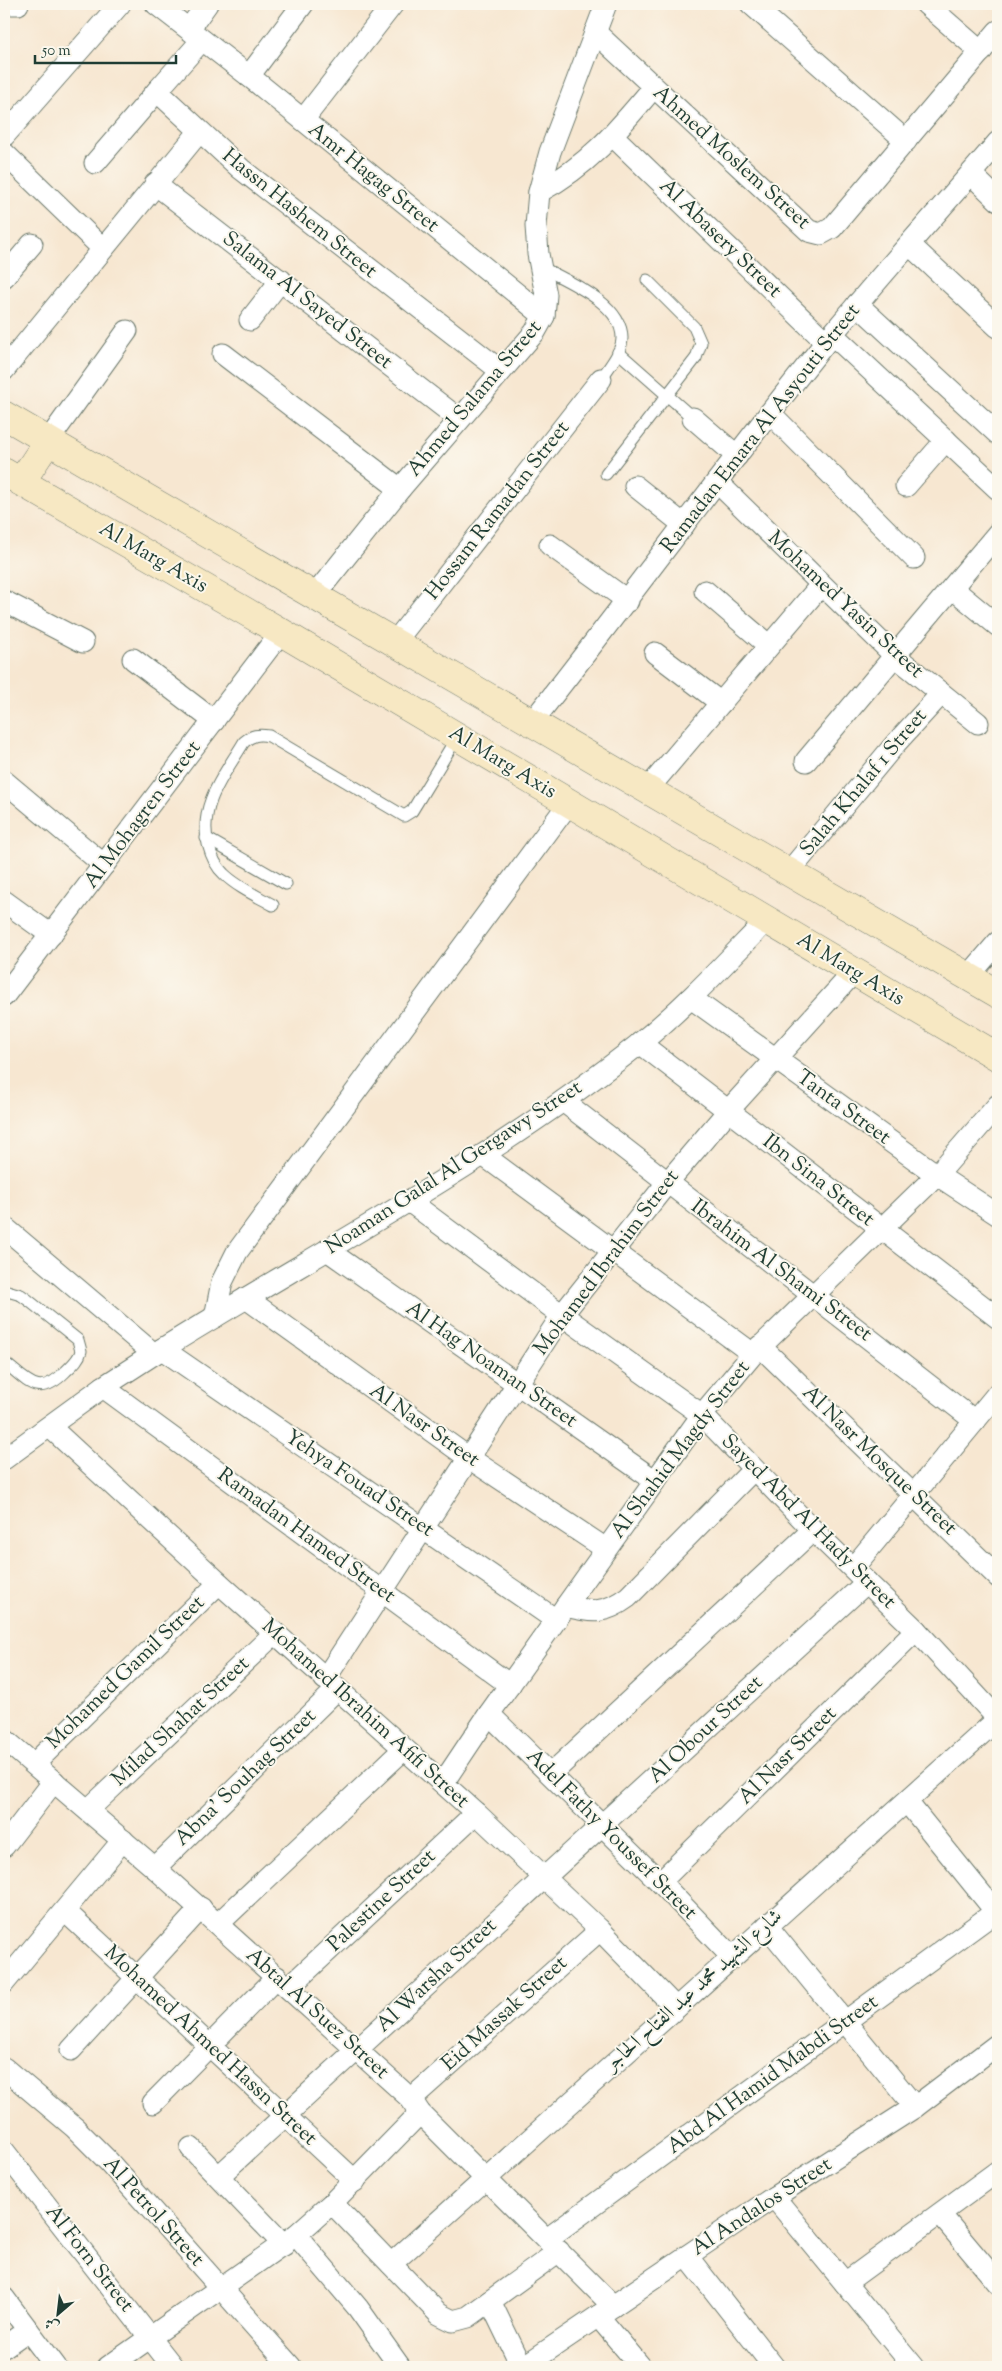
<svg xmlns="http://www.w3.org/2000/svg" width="1002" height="2371" viewBox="0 0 1002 2371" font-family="'Sorts Mill Goudy',Amiri,serif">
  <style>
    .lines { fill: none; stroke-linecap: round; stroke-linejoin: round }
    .lane-casing { stroke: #6b786b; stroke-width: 13 }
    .street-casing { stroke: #6b786b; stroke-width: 23 }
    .secondary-casing { stroke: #6b786b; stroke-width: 29 }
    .lane { stroke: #fff; stroke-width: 11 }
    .street { stroke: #fff; stroke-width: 21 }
    .secondary { stroke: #f7e8c3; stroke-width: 28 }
    .labels { text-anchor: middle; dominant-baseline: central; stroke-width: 4; stroke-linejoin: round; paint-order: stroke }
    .street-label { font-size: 21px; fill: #1f3d34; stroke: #fbf7ec }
  </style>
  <rect width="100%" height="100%" fill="#fbf7ec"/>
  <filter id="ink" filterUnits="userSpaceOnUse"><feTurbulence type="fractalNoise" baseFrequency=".02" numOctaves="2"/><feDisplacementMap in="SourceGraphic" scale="10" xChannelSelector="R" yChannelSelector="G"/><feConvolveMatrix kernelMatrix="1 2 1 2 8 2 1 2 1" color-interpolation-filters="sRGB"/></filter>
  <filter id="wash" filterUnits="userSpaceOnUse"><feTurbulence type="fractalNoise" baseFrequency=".0096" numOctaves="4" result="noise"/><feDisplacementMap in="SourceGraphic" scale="20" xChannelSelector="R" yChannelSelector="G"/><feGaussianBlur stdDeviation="1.12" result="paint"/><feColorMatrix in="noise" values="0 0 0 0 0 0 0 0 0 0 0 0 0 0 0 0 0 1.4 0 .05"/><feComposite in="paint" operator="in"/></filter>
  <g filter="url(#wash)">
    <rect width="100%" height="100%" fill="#f7e7d1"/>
  </g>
  <g filter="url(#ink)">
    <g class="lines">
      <defs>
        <g id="lane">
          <path d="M541 267C567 281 622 303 622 338 622 352 609 367 601 379"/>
          <polyline points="618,352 693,418"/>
          <polyline points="606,474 696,358 701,343 694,327 647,280"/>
          <polyline points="206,838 286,884"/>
          <path d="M273 905C257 896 237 887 224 874 215 866 211 855 208 844 198 805 225 774 244 742 252 735 258 734 269 736L404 816 412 811 457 737"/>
          <path d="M4 1290 21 1295 28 1300 78 1340 81 1351C79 1360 71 1366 65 1372 38 1399 28 1381 4 1362"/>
        </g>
        <g id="street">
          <polyline points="9,4 18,4"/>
          <polyline points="156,4 249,76 544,316"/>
          <polyline points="751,4 906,141"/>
          <polyline points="926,4 981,52"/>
          <polyline points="189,29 207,4"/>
          <polyline points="595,32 809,231 821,234 832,228 998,31"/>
          <polyline points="202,40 157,91 241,169 501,371"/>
          <polyline points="249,76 303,4"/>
          <polyline points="303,120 393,4"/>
          <polyline points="4,136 120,4"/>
          <polyline points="613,136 826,342"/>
          <polyline points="4,153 102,248"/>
          <polyline points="95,163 157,91"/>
          <polyline points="971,174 998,200"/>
          <polyline points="155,184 459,419"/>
          <path d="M539 192C589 165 617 131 653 88"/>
          <polyline points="910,245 998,327"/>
          <polyline points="4,277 32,244"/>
          <polyline points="857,304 998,434"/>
          <polyline points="250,320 281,280"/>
          <polyline points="832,334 998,489"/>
          <polyline points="223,354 400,489"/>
          <polyline points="4,370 199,132"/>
          <polyline points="770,413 914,558"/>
          <polyline points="693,418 737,456"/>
          <polyline points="48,441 127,331"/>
          <polyline points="717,482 894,655 978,723"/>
          <polyline points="635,486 684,525"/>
          <polyline points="906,486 946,440"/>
          <polyline points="550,545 628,601"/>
          <polyline points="952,588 998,626"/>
          <polyline points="705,591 768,645"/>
          <polyline points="315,595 400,489 535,332 544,316 546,295 538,254 536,226 539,192 550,152 606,4"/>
          <polyline points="4,601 83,642"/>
          <polyline points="395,642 601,379"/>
          <polyline points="655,653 721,703"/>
          <polyline points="133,659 214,721"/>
          <path d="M532 722C631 597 725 467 826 342 881 274 941 209 998 142"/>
          <polyline points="806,761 998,533"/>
          <polyline points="4,781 104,865"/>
          <polyline points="647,790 821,585"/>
          <polyline points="789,872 896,743 941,694"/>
          <polyline points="4,901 51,935"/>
          <polyline points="968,977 998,942"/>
          <polyline points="4,996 281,632"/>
          <polyline points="691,998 937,1175 998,1215"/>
          <polyline points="640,1043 998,1318"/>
          <polyline points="563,1101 975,1421"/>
          <polyline points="483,1155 753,1354"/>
          <polyline points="409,1201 562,1315 702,1415 813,1530 916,1630 998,1719"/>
          <polyline points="4,1227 154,1354"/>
          <polyline points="327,1250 654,1480"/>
          <polyline points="246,1298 469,1458 606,1549"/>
          <polyline points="215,1317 222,1282 237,1252 569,803"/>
          <polyline points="760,1346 998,1577"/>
          <polyline points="162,1349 556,1620"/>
          <polyline points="103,1387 510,1685"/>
          <polyline points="50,1427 219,1583 476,1813 600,1930 676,2008"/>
          <path d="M4 1459 103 1387 154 1354C316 1253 488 1164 639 1044 685 1007 725 963 767 920"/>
          <polyline points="853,1568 998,1393"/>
          <path d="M566 1606C593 1613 605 1614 628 1597L753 1470"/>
          <polyline points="325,1679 562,1315 667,1183 728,1111 854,972"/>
          <polyline points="489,1714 660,1882 732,1957"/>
          <polyline points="4,1739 155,1868 411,2099 420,2113 613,2306"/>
          <polyline points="34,1764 219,1583"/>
          <polyline points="551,1774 813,1530"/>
          <polyline points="443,1783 489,1714 702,1415 753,1354 937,1175 998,1105"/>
          <polyline points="907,1802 996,1912"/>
          <polyline points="88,1810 275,1633"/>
          <polyline points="4,1846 54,1781"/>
          <polyline points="155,1868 337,1689"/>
          <polyline points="660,1882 916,1630"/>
          <polyline points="65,1911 355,2181"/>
          <polyline points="218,1924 404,1749"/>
          <polyline points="767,1926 915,2107"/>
          <polyline points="4,1983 123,1840"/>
          <polyline points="288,1988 476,1813"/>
          <polyline points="71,2050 201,1908"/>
          <polyline points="4,2068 75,2128 108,2161 291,2367"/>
          <polyline points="411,2099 600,1930"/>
          <polyline points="153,2103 277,1977"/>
          <polyline points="191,2148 284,2245"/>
          <polyline points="4,2151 173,2367"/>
          <polyline points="219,2176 867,1582"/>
          <polyline points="774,2197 914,2367"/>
          <polyline points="332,2203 439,2314 453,2321 468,2317 559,2251"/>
          <polyline points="940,2214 998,2283"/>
          <polyline points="296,2235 358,2308 400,2367"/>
          <polyline points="547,2239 998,1910"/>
          <polyline points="687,2256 774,2367"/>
          <polyline points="391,2264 998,1719"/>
          <polyline points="845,2283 998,2171"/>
          <polyline points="4,2298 56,2367"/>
          <polyline points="490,2301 522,2367"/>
          <polyline points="598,2316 641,2367"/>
          <polyline points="4,2347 28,2330"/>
          <polyline points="108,2367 296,2235 332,2203 420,2113"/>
          <polyline points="523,2367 774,2197 915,2107 998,2044"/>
        </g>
        <g id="secondary">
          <polyline points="4,415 998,994"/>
          <polyline points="4,472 281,632 998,1057"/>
          <polyline points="21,482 48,441"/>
        </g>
      </defs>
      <!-- lane casing -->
      <use href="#lane" class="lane-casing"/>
      <!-- street casing -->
      <use href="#street" class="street-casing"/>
      <!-- secondary casing -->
      <use href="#secondary" class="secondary-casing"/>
      <!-- lane -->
      <use href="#lane" class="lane"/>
      <!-- street -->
      <use href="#street" class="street"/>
      <!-- secondary -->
      <use href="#secondary" class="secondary"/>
    </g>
  </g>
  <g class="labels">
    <!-- street labels -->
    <g class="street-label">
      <text transform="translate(731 158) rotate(42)">Ahmed Moslem Street</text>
      <text transform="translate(373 178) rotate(39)">Amr Hagag Street</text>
      <text transform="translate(299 214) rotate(39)">Hassn Hashem Street</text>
      <text transform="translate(720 239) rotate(44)">Al Abasery Street</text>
      <text transform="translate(307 301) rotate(38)">Salama Al Sayed Street</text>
      <text transform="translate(475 399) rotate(-50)">Ahmed Salama Street</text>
      <text transform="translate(761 429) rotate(-52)">Ramadan Emara Al Asyouti Street</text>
      <text transform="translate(498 511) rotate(-52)">Hossam Ramadan Street</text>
      <text transform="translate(153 558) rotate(30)">Al Marg Axis</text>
      <text transform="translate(845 605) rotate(43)">Mohamed Yasin Street</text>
      <text transform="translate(502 763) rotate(31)">Al Marg Axis</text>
      <text transform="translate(864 783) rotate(-50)">Salah Khalaf 1 Street</text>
      <text transform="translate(143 815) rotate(-53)">Al Mohagren Street</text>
      <text transform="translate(850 970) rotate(31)">Al Marg Axis</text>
      <text transform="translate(843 1108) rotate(36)">Tanta Street</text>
      <text transform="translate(454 1168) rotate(-33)">Noaman Galal Al Gergawy Street</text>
      <text transform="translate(818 1181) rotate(38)">Ibn Sina Street</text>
      <text transform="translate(607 1263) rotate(-53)">Mohamed Ibrahim Street</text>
      <text transform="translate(781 1271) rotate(37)">Ibrahim Al Shami Street</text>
      <text transform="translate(491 1365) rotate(35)">Al Hag Noaman Street</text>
      <text transform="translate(424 1426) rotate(35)">Al Nasr Street</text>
      <text transform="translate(681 1450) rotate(-53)">Al Shahid Magdy Street</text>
      <text transform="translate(879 1461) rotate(44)">Al Nasr Mosque Street</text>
      <text transform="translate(359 1484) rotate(34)">Yehya Fouad Street</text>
      <text transform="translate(808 1522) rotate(45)">Sayed Abd Al Hady Street</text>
      <text transform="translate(306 1536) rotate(36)">Ramadan Hamed Street</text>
      <text transform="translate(126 1673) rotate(-44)">Mohamed Gamil Street</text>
      <text transform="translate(365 1714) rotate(42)">Mohamed Ibrahim Afifi Street</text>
      <text transform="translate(181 1722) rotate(-43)">Milad Shahat Street</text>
      <text transform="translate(706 1730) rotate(-43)">Al Obour Street</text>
      <text transform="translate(788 1756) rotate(-45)">Al Nasr Street</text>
      <text transform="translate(246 1778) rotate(-44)">Abna' Souhag Street</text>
      <text transform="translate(611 1835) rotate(45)">Adel Fathy Youssef Street</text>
      <text transform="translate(382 1901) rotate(-43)">Palestine Street</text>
      <text transform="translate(437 1976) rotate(-43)">Al Warsha Street</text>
      <text transform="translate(694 1991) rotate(-42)">شارع الشهيد محمد عبد الفتاح الحاجر</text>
      <text transform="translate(317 2014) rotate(42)">Abtal Al Suez Street</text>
      <text transform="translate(505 2014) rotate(-42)">Eid Massak Street</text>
      <text transform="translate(210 2046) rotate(43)">Mohamed Ahmed Hassn Street</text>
      <text transform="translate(773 2075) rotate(-36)">Abd Al Hamid Mabdi Street</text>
      <text transform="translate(762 2207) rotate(-33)">Al Andalos Street</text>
      <text transform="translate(153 2212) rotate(48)">Al Petrol Street</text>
      <text transform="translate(89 2259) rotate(52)">Al Forn Street</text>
    </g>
  </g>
  <!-- margin -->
  <rect width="1002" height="2371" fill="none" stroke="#fbf7ec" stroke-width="20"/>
  <!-- north arrow -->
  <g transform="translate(58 2314) rotate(208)" stroke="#fbf7ec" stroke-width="4" paint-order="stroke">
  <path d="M0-4L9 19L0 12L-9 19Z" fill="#1f3d34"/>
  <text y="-8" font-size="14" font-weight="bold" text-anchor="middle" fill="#1f3d34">ش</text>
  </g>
  <!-- scale -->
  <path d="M35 55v8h141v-8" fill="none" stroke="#1f3d34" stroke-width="2.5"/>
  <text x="42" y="55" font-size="15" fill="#1f3d34" stroke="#fbf7ec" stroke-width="4" paint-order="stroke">50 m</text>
</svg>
